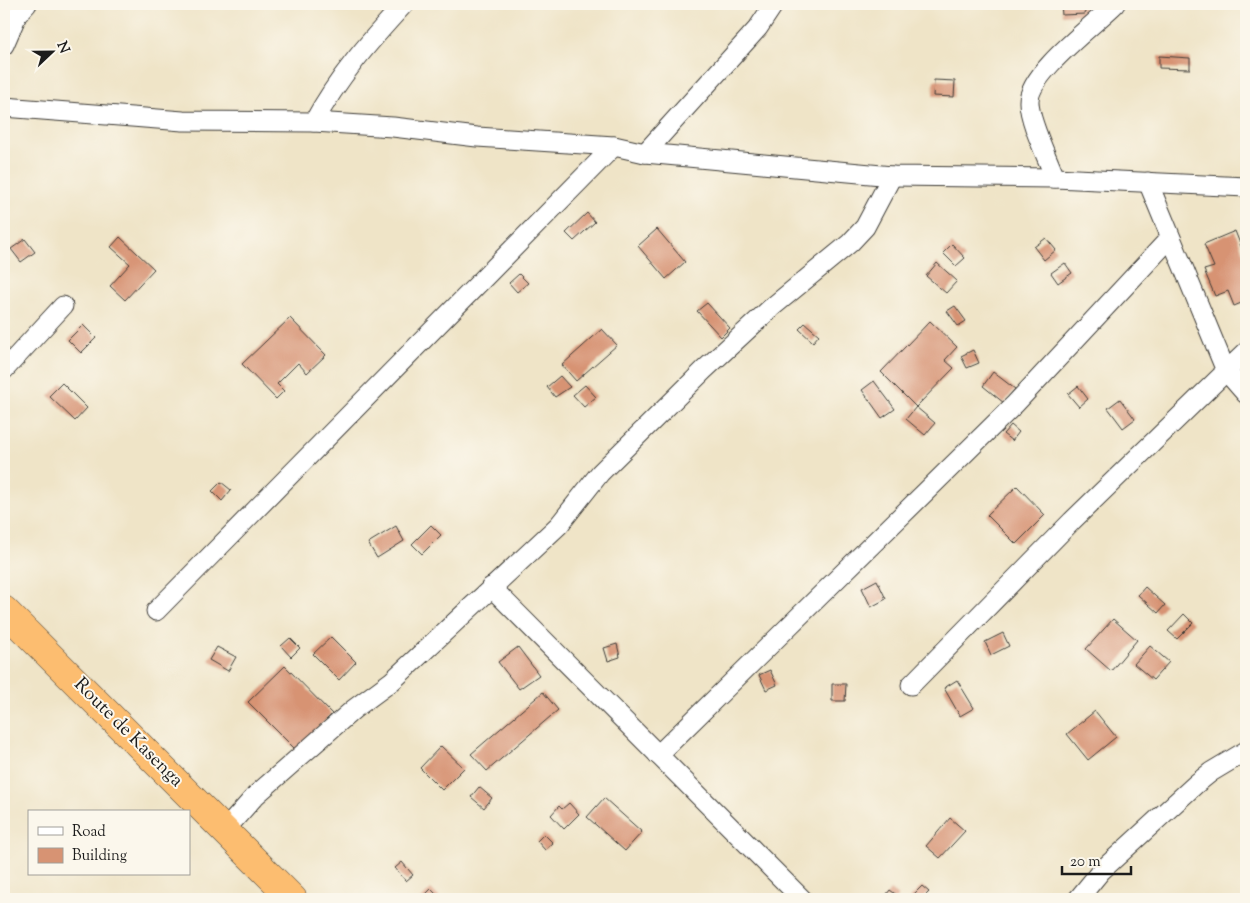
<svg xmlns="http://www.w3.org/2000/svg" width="1250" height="903" viewBox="0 0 1250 903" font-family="'Sorts Mill Goudy',serif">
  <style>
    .building { fill: #d79373 }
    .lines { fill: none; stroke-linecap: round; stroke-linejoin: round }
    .street-casing { stroke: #3c3a36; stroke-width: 21 }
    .highway-casing { stroke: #3c3a36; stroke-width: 29 }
    .street { stroke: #fff; stroke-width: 19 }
    .highway { stroke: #fcbd6f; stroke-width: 28 }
    .labels { text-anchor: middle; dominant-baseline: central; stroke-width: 4; stroke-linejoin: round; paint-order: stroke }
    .street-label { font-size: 19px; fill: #1c1c1c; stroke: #fbf7ec }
  </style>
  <rect width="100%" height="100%" fill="#fbf7ec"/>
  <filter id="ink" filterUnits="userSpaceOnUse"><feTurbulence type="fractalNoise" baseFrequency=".02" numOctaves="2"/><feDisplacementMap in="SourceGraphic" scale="10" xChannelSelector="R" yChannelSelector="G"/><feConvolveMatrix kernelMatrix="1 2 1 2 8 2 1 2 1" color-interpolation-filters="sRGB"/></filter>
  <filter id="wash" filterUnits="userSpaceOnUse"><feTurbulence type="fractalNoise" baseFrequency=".0096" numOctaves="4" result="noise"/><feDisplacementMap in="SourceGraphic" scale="20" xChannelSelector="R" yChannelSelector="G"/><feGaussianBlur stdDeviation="1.12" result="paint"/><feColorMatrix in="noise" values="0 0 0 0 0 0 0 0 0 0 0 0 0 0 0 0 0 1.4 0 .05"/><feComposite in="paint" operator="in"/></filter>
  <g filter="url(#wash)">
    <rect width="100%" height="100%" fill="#efe4c7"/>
    <g id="blocks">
      <!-- building -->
      <g class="building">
        <polygon points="1061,4 1084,4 1085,14 1062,15"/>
        <polygon points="1159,56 1190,58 1190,69 1159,68"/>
        <polygon points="934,80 955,81 954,97 933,96"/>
        <polygon points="4,126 7,126 5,161 4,161"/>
        <polygon points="587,213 595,222 574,241 566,233"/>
        <polygon points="657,229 685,262 666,279 638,246"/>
        <polygon points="1235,231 1246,259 1246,301 1234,306 1228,291 1215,296 1204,270 1214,267 1204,244"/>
        <polygon points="120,237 154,269 125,300 110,286 130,264 111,247"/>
        <polygon points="1046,238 1056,250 1044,260 1034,247"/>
        <polygon points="25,239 35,252 21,262 11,249"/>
        <polygon points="952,244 965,258 956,266 943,253"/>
        <polygon points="937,263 957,281 946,293 926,276"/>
        <polygon points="1065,263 1072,273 1058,283 1051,273"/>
        <polygon points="519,274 528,283 517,292 509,283"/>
        <polygon points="707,303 730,328 721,337 697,311"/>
        <polygon points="955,306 966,321 958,326 947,311"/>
        <polygon points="290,318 326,355 307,373 298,363 277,384 284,391 276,399 242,364"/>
        <polygon points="930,321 957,347 945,360 954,368 916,407 881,372"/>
        <polygon points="805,323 819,335 813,342 799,329"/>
        <polygon points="83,325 96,338 81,353 68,340"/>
        <polygon points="602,329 617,345 576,381 562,365"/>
        <polygon points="973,350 979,363 967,368 961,356"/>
        <polygon points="993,372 1015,389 1004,403 983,386"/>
        <polygon points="560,376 570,387 555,397 547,387"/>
        <polygon points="874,381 895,409 882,418 862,390"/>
        <polygon points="62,383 87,408 75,421 49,396"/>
        <polygon points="585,385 596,397 584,407 573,395"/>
        <polygon points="1078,386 1088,399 1079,407 1068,394"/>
        <polygon points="1120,399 1135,419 1123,428 1108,408"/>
        <polygon points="916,407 935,423 925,435 906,419"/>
        <polygon points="1011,425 1019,432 1012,441 1003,434"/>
        <polygon points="221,482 231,490 222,501 212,491"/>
        <polygon points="1017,486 1045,515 1016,544 987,515"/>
        <polygon points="431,525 441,535 422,554 412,544"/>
        <polygon points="396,526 404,541 377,558 368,543"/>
        <polygon points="877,580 886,599 871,607 862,588"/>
        <polygon points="1145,587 1165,605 1158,613 1138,595"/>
        <polygon points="1184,614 1193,623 1177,639 1168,631"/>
        <polygon points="1113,619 1137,640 1111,671 1086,649"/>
        <polygon points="1003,633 1009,646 991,655 985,642"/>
        <polygon points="331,637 356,662 339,680 313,654"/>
        <polygon points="290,638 300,648 291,657 281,646"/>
        <polygon points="617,644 620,657 608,661 604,648"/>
        <polygon points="1150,646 1169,662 1153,680 1134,664"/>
        <polygon points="217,647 236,657 228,671 209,660"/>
        <polygon points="518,647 539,675 519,689 498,662"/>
        <polygon points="285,666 332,714 296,750 248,702"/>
        <polygon points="770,670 777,685 766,690 759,675"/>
        <polygon points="957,680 974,708 960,716 944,688"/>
        <polygon points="832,684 846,684 845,701 832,701"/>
        <polygon points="543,692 558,710 487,771 471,754"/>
        <polygon points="1095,711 1116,737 1088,760 1067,734"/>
        <polygon points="441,746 464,768 442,790 420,768"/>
        <polygon points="479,787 492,798 484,808 471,797"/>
        <polygon points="604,798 642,832 625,851 587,817"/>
        <polygon points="569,803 579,814 564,829 551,815 559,806 562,809"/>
        <polygon points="950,818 965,831 940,858 926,846"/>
        <polygon points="544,834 553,843 545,850 537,841"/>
        <polygon points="402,862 413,875 406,881 395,868"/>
        <polygon points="922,886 929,892 922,899 909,899"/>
        <polygon points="431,889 441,899 421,899"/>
        <polygon points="890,890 898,896 896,899 883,899"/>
      </g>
    </g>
  </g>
  <g filter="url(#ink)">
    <use href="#blocks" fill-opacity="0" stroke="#3c3a36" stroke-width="1"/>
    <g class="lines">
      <defs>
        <g id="street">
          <polyline points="4,45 17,15 27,4"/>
          <polyline points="4,107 183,121 314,122 393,127 477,137 614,146 645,153 892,176 1055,178 1246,187"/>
          <path d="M314 122C338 77 370 41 404 4"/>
          <polyline points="645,153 758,28 774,4"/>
          <path d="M1055 178C1048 159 1029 121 1029 102 1028 74 1094 25 1115 4"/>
          <polyline points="1148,182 1226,371 1246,394"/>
          <polyline points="4,370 63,306"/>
          <polyline points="491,587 802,899"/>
          <polyline points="156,611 614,146"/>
          <polyline points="911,685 1072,521 1246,352"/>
          <polyline points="658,755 1015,404 1170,238"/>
          <polyline points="225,830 256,795 354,709 392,681 559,525 600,473 704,370 771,308 850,243 865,227 892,176"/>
          <polyline points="1078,899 1101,871 1196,784 1211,772 1246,751"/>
        </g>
        <polyline id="highway" points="4,610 293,899"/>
      </defs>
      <!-- street casing -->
      <use href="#street" class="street-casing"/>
      <!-- highway casing -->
      <use href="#highway" class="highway-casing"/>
      <!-- street -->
      <use href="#street" class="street"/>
      <!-- highway -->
      <use href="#highway" class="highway"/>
    </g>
  </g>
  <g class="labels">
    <!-- street labels -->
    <g class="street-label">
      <text transform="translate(128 733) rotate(45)">Route de Kasenga</text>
    </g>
  </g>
  <!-- margin -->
  <rect width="1250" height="903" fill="none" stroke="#fbf7ec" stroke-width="20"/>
  <!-- legend -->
  <rect x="28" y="810" width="162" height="65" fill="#fbf7ec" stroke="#a29f99"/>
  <rect x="38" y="827" width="25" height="8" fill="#ffffff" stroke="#a29f99"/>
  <text x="72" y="836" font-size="15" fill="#1c1c1c">Road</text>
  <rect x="38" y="848" width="25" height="15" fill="#d79373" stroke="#a29f99"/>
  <text x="72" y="860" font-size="15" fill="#1c1c1c">Building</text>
  <!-- north arrow -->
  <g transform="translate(52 52) rotate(68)" stroke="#fbf7ec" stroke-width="4" paint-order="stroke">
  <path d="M0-4L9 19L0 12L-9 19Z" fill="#1c1c1c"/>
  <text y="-8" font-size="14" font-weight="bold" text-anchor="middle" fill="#1c1c1c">N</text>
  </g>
  <!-- scale -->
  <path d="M1062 866v8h69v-8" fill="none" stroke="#1c1c1c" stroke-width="2.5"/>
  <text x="1070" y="866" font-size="15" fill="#1c1c1c" stroke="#fbf7ec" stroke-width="4" paint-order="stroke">20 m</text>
</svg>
